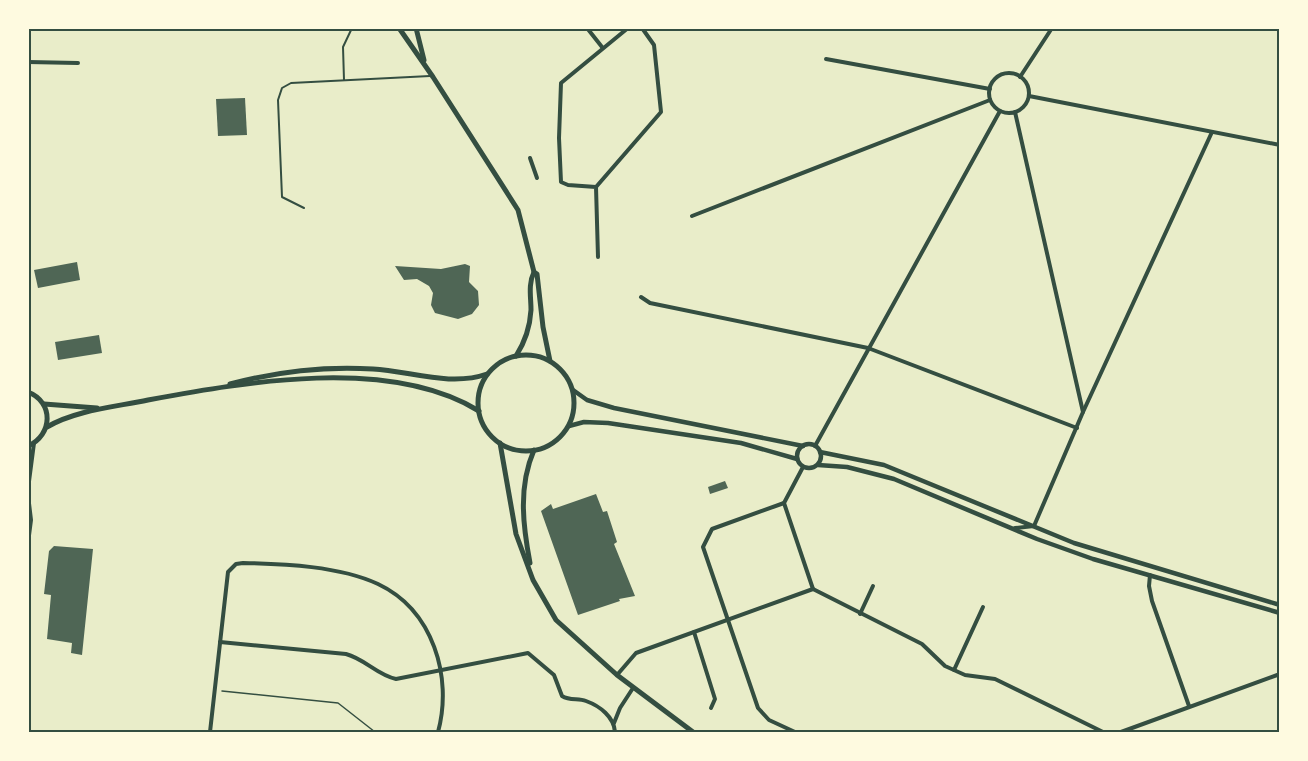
<svg xmlns="http://www.w3.org/2000/svg" width="1308" height="761" viewBox="0 0 1308 761" font-family="Mulish,sans-serif">
  <style>
    .building { fill: #4f6655 }
    .lines { fill: none; stroke-linecap: round; stroke-linejoin: round }
    .path { stroke: #344e41; stroke-width: 1.5 }
    .service { stroke: #344e41; stroke-width: 2 }
    .minor { stroke: #344e41; stroke-width: 4 }
    .tertiary { stroke: #344e41; stroke-width: 4.5 }
    .secondary { stroke: #344e41; stroke-width: 5 }
    .neatline { fill: none; stroke: #344e41; stroke-width: 2 }
  </style>
  <rect width="100%" height="100%" fill="#e9edc9"/>
  <!-- building -->
  <g class="building">
    <polygon points="245,98 247,135 218,136 216,99"/>
    <polygon points="77,262 80,280 38,288 34,270"/>
    <polygon points="465,264 470,266 469,282 478,291 479,305 472,314 458,319 435,313 431,305 433,293 429,286 417,279 404,280 395,266 441,269"/>
    <polygon points="99,335 102,353 58,360 55,342"/>
    <polygon points="725,481 728,488 710,494 708,487"/>
    <polygon points="596,494 603,512 607,511 617,542 614,544 635,596 619,599 620,601 578,615 541,511 551,504 553,509"/>
    <polygon points="54,546 93,549 82,655 71,653 72,643 47,639 51,595 44,594 49,551"/>
  </g>
  <g class="lines">
    <!-- path -->
    <polyline class="path" points="222,691 338,703 375,732"/>
    <!-- service -->
    <g class="service">
      <polyline points="344,80 343,47 352,28"/>
      <polyline points="304,208 282,197 278,100 282,88 291,83 430,76"/>
    </g>
    <!-- minor -->
    <g class="minor">
      <polyline points="587,28 602,47"/>
      <polyline points="826,59 990,89"/>
      <polyline points="28,62 78,63"/>
      <circle cx="1009" cy="93" r="20"/>
      <polyline points="1020,77 1052,28"/>
      <polyline points="1029,96 1280,145"/>
      <polyline points="1015,112 1083,412"/>
      <polyline points="530,158 537,178"/>
      <polyline points="596,187 661,112 654,45 642,28"/>
      <polyline points="692,216 990,100"/>
      <polyline points="598,257 596,187 568,185 561,182 559,138 561,83 628,28"/>
      <polyline points="641,297 650,303 868,348 1077,428"/>
      <polyline points="815,446 1000,111"/>
      <polyline points="803,467 784,503 813,589 922,644 945,666 965,675 995,679 1103,732"/>
      <polyline points="28,489 34,443"/>
      <polyline points="28,495 31,520 28,543"/>
      <polyline points="784,503 712,529 703,547 758,708 769,720 795,732"/>
      <polyline points="1015,528 1034,526 1083,412 1212,132"/>
      <polyline points="1150,575 1149,586 1152,601 1189,706"/>
      <polyline points="860,614 873,586"/>
      <polyline points="694,632 715,699 711,708"/>
      <path d="M220 642 346 654C365 659 377 675 396 679L528 653 554 675 562 696C570 701 578 698 586 701 600 706 614 717 615 732"/>
      <polyline points="954,670 983,607"/>
      <polyline points="617,675 636,653 813,589"/>
      <polyline points="614,723 620,708 633,688"/>
      <path d="M210 732 228 572 236 564 243 563C285 564 339 566 378 584 433 610 453 677 438 732"/>
      <polyline points="1121,732 1280,674"/>
    </g>
    <!-- tertiary -->
    <g class="tertiary">
      <polyline points="573,390 587,400 614,408 803,446"/>
      <polyline points="569,426 584,422 608,423 741,443 797,459"/>
      <circle cx="809" cy="456" r="12"/>
      <polyline points="820,452 884,465 1074,543 1280,605"/>
      <polyline points="818,465 847,467 894,479 1037,539 1093,559 1280,613"/>
    </g>
    <!-- secondary -->
    <g class="secondary">
      <polyline points="399,28 433,77 518,210 534,272 537,274 543,327 550,361"/>
      <polyline points="416,28 424,60"/>
      <circle cx="526" cy="403" r="48"/>
      <path d="M516 356C525 342 530 327 531 310 531 297 528 284 534 272"/>
      <path d="M230 384C275 372 325 366 373 369 410 371 450 387 487 374"/>
      <path d="M28 392C54 402 53 435 28 446"/>
      <polyline points="44,404 97,408"/>
      <path d="M47 427C76 410 115 407 148 400 246 382 389 356 479 411"/>
      <polyline points="500,443 516,534 533,580 556,620 617,675 693,732"/>
      <path d="M530 563C523 526 518 487 534 450"/>
    </g>
  </g>
  <!-- border -->
  <rect width="1308" height="761" fill="none" stroke="#fefae0" stroke-width="60"/>
  <rect x="30" y="30" width="1248" height="701" class="neatline"/>
</svg>
